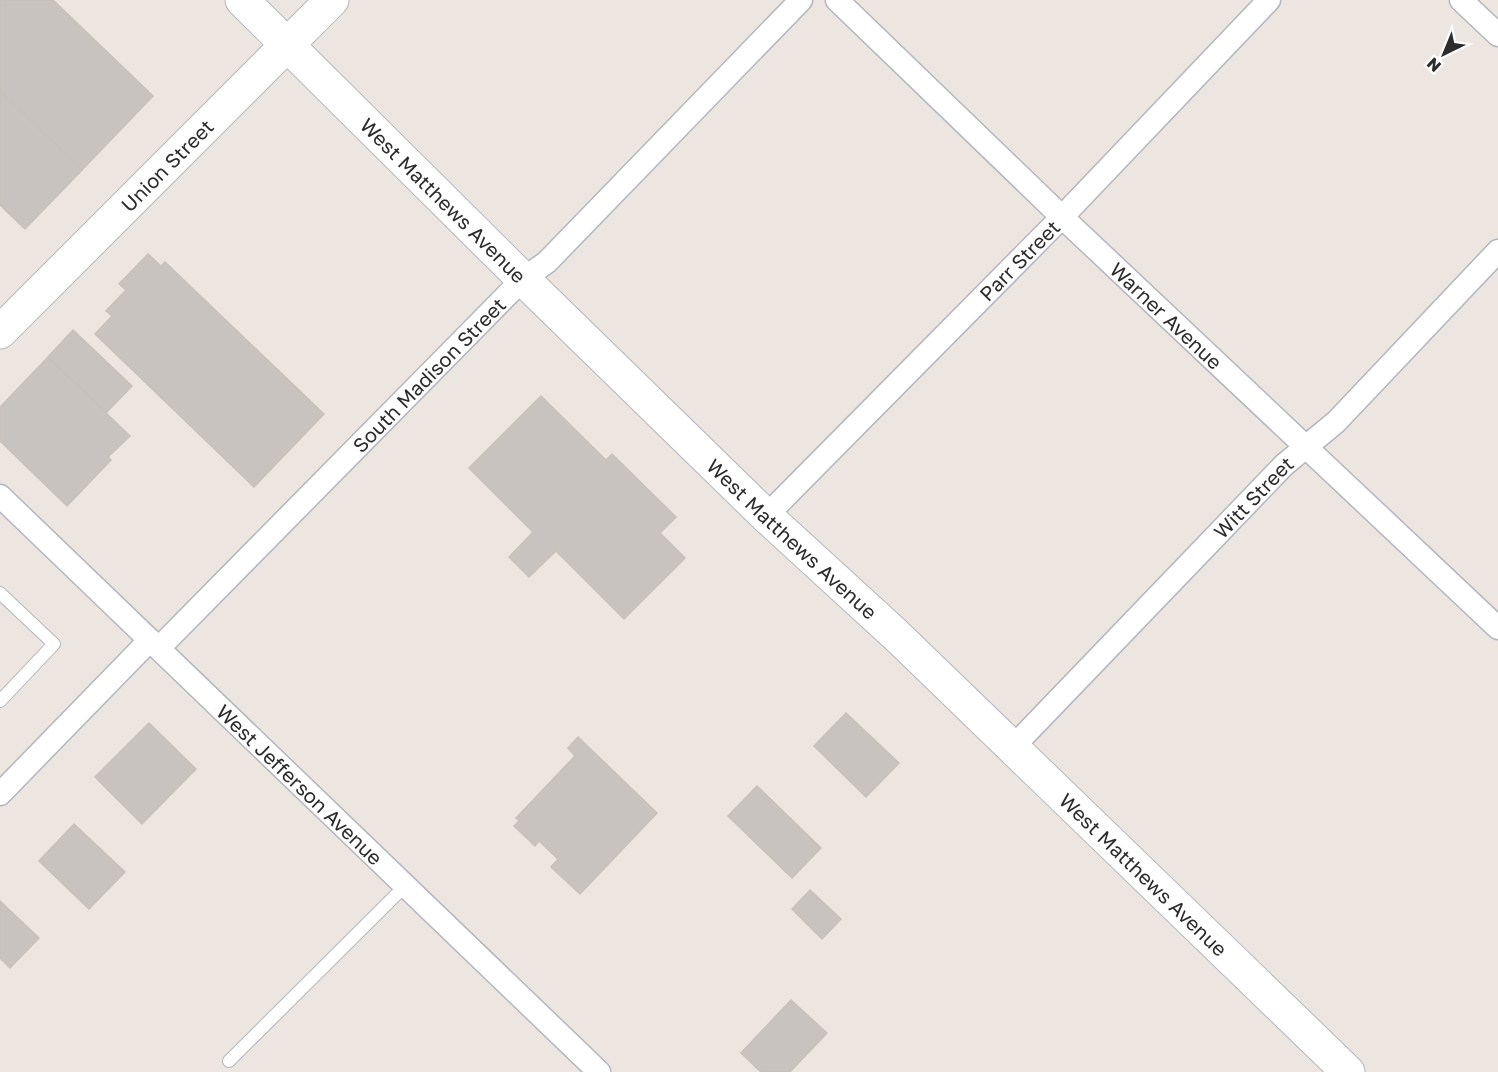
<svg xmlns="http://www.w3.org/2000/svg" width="1498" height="1072" viewBox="0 0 1498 1072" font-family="'Golos Text',sans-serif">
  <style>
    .building { fill: #c8c3bf; stroke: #c8c1ba; stroke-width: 1.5 }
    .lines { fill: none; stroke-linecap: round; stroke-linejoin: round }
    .lane-casing { stroke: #b3b6be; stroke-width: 14 }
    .street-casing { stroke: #b3b6be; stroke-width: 25 }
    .secondary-casing { stroke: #b3b6be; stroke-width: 35 }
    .lane { stroke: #fff; stroke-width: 12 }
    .street { stroke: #fff; stroke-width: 22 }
    .secondary { stroke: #fff; stroke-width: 33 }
    .labels { text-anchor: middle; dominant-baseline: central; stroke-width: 4.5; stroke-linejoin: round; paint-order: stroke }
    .street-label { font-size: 20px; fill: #2c2c2c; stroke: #fff }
  </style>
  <rect width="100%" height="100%" fill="#ede6e0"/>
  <!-- building -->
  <g class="building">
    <polygon points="0,0 53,0 153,96 82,170 0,91"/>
    <polygon points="0,91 82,170 25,229 0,205"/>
    <polygon points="148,254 161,266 165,262 324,414 254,487 95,334 112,316 106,311 126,290 119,284"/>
    <polygon points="73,330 132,386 106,413 48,357"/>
    <polygon points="48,357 130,436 108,457 111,460 67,506 0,441 0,407"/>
    <polygon points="541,396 606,460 612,454 676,517 660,533 685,558 624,619 556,551 529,577 509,557 533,532 469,468"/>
    <polygon points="846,713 899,763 866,797 814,746"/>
    <polygon points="149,723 196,769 142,824 95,777"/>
    <polygon points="578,737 657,813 580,894 551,867 558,859 539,841 535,846 514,826 519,821 516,818 575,756 568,748"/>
    <polygon points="757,786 821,848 792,878 728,816"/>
    <polygon points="74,824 125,872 89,909 39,861"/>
    <polygon points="810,890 841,919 822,939 792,909"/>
    <polygon points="0,901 39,938 10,968 0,958"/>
    <polygon points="791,1000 827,1033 790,1072 761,1072 741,1053"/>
  </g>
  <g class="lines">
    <defs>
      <g id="lane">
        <polyline points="0,593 54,644 0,701"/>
        <polyline points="229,1061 405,886"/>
      </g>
      <g id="street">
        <path id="s1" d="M837 0 1062 217 1498 628"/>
        <polyline points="1461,0 1498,35"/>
        <path id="s2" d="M0 496 599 1072"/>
        <path id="s3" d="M766 516 1062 217 1269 0"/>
        <path id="s4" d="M159 648 523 279 547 262 801 0"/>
        <path id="s5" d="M1012 748 1284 465 1336 422 1498 251"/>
        <polyline points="0,794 150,640"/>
      </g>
      <g id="secondary">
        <path id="s6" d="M242 0 523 279 766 516 896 635 1348 1072"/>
        <path id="s7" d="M0 332 332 0"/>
      </g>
    </defs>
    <!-- lane casing -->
    <use href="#lane" class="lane-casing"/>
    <!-- street casing -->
    <use href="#street" class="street-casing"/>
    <!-- secondary casing -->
    <use href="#secondary" class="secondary-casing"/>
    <!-- lane -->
    <use href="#lane" class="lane"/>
    <!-- street -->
    <use href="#street" class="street"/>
    <!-- secondary -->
    <use href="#secondary" class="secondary"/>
  </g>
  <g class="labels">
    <!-- street labels -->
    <g class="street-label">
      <text stroke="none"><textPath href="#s7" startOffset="236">Union Street</textPath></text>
      <text stroke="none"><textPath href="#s6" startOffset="284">West Matthews Avenue</textPath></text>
      <text stroke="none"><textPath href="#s3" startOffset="360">Parr Street</textPath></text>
      <text stroke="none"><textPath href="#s1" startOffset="456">Warner Avenue</textPath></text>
      <text stroke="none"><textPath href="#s4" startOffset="384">South Madison Street</textPath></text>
      <text stroke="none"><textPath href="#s5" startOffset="348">Witt Street</textPath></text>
      <text stroke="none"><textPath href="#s6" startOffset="770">West Matthews Avenue</textPath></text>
      <text stroke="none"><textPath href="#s2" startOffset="416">West Jefferson Avenue</textPath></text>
      <text stroke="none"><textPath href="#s6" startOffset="1256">West Matthews Avenue</textPath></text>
    </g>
  </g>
  <!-- north arrow -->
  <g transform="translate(1444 54) rotate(223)" stroke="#ffffff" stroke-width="4.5" paint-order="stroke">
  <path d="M0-4.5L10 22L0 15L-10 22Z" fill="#2c2c2c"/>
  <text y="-9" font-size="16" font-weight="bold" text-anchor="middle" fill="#2c2c2c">N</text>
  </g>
</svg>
